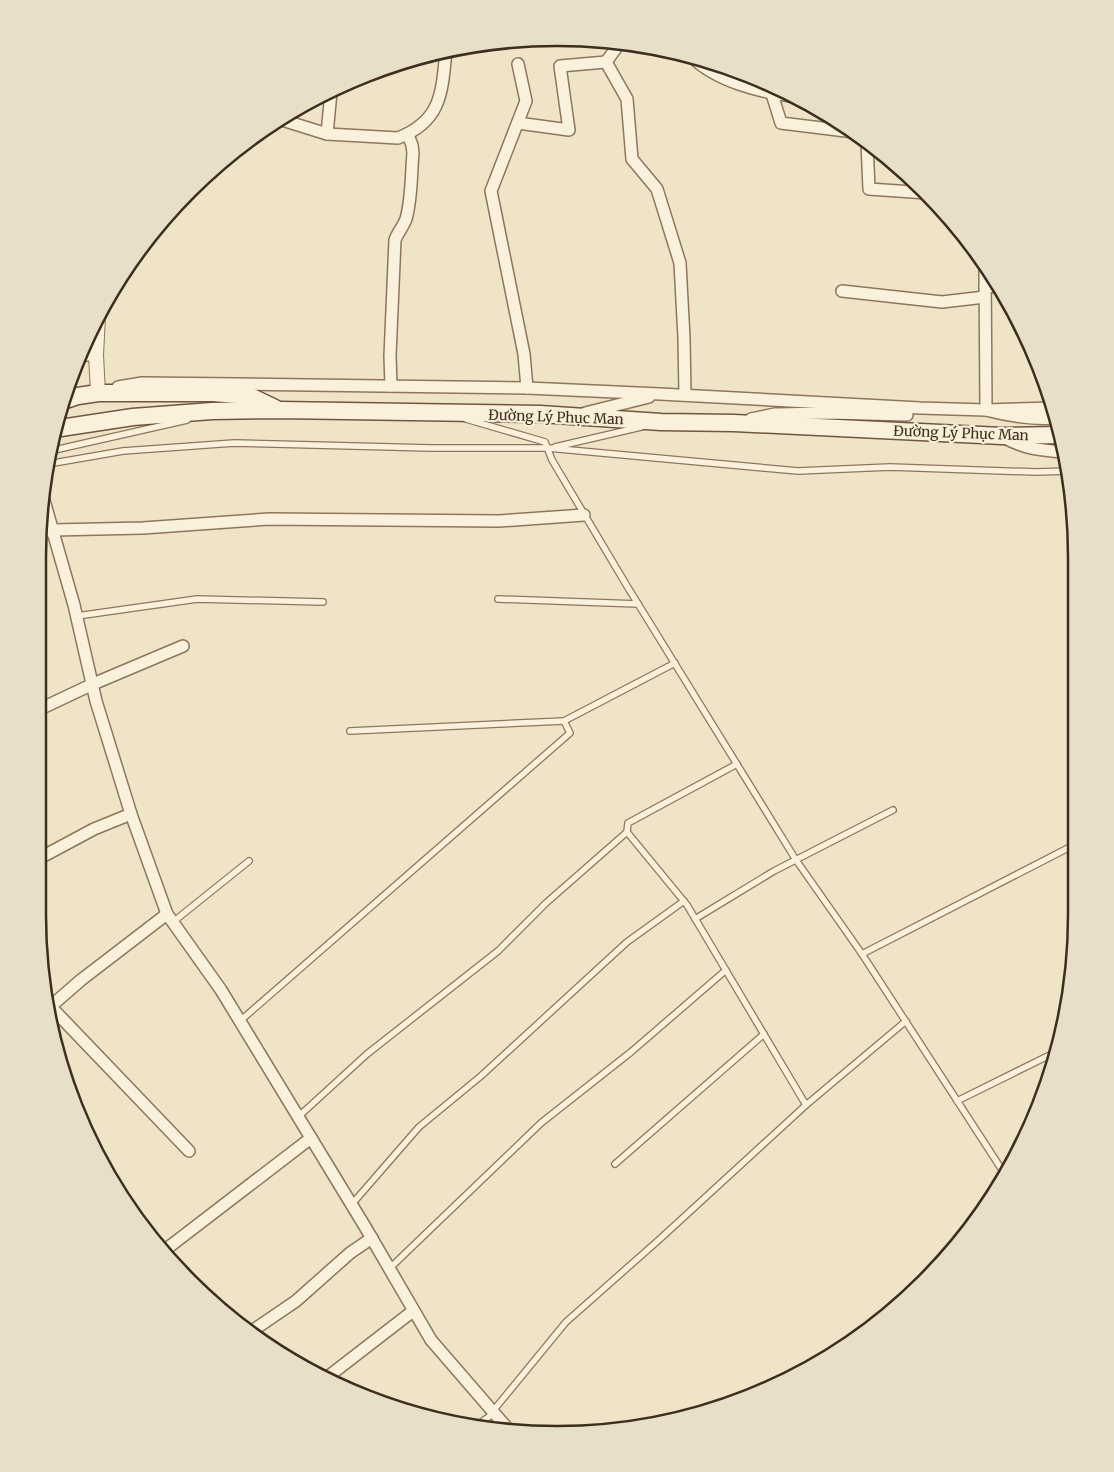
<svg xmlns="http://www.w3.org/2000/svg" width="1114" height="1472" viewBox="0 0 1114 1472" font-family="Merriweather,serif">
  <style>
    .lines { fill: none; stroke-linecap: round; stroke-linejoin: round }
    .service-casing { stroke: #8d765c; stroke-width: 8 }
    .minor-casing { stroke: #8d765c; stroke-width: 14 }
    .tertiary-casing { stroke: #8d765c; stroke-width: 16 }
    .secondary-casing { stroke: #6f573f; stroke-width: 19 }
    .service { stroke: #faf1dc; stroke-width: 5.5 }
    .minor { stroke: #faf1dc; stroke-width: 11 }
    .tertiary { stroke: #faf1dc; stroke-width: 14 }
    .secondary { stroke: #faf1dc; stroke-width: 16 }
    .labels { text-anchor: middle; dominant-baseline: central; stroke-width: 4.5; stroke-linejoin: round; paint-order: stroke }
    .street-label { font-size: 14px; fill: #3d2e20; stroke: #f7eed8 }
    .rim { fill: none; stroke: #3d2e20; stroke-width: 2.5 }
  </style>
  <rect width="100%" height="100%" fill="#f0e4c8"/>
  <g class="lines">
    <defs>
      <g id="service">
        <polyline points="466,419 545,442 552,460 627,586 796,860 862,954"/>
        <polyline points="555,447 641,427"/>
        <polyline points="50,451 187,420"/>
        <polyline points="48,464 123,451 234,443 431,448 548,448 798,471 890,467 1036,472 1068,471"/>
        <polyline points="498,599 638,604"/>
        <polyline points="77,616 197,599 323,602"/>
        <polyline points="350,731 564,721"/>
        <polyline points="627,832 628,823 737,764"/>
        <polyline points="695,919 774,871 893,810"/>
        <polyline points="173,922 249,861"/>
        <polyline points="240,1021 570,733 564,721 675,663"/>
        <polyline points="957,1101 1056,1052"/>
        <polyline points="298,1117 367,1054 498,951 546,903 627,832 687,905 806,1105 906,1021"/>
        <polyline points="615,1164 764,1034"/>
        <polyline points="1004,1173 862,954 1072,846"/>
        <polyline points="352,1204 419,1127 481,1076 627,942 684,901"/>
        <polyline points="390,1268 541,1123 631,1052 726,970"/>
        <polyline points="493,1411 566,1322 661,1238 806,1105"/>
        <polyline points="476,1426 494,1413"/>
      </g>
      <g id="minor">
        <polyline points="619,44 606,62 627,99 632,159 657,189 680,263 684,338 685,395"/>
        <path d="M693 58C717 81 759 92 791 96"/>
        <polyline points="518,64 526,101 491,191 524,354 527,388"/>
        <polyline points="773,86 772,94 781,123 854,132"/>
        <path d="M279 119 327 134 398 138C442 121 442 92 446 50"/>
        <polyline points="518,123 569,130 560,66 606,62"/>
        <polyline points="327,134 331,92"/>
        <polyline points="867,143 869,189 927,193"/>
        <path d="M985 264 986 410C1009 416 1031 420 1056 418"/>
        <polyline points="985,286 998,287"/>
        <polyline points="842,291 942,302 985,297"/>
        <polyline points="81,355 96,355"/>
        <path d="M391 386 390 356 395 240C398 232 403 227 406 219 412 198 411 174 413 153L412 145 408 135"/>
        <polyline points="118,387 142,383 238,384 527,388 660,394 920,408 986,410 1053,408"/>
        <polyline points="585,413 649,397"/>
        <polyline points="751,419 775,414 829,413 907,415"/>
        <path d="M1003 437C1025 449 1039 450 1063 452"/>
        <polyline points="43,497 74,605 96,701 131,814 167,914 221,990 364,1225 431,1340 507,1428"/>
        <polyline points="39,533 53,530 143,528 269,519 499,521 584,515"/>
        <polyline points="38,710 93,684 183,646"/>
        <polyline points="38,859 94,829 131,814"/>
        <polyline points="50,1007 81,980 167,914"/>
        <polyline points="51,1007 189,1151"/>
        <polyline points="165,1250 311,1138"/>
        <polyline points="249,1333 296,1301 350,1253 372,1238"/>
        <polyline points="325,1379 413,1311"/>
      </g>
      <polyline id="tertiary" points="98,393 96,355 98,316"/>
      <g id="secondary">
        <polyline points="63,401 78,396 98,393 213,393 250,396 275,408"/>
        <polyline points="54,429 133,417 212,411 279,410 540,414 661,422 734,423 1002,436 1059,435"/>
      </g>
    </defs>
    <!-- service casing -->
    <use href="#service" class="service-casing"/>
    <!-- minor casing -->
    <use href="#minor" class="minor-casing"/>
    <!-- tertiary casing -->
    <use href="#tertiary" class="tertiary-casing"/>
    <!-- secondary casing -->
    <use href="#secondary" class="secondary-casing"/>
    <!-- service -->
    <use href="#service" class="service"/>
    <!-- minor -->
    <use href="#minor" class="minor"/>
    <!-- tertiary -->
    <use href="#tertiary" class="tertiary"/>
    <!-- secondary -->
    <use href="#secondary" class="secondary"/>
  </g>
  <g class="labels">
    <!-- street labels -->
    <g class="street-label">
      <text transform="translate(556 417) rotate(2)">Đường Lý Phục Man</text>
      <text transform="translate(961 433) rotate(2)">Đường Lý Phục Man</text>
    </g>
  </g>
  <!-- crop -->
  <path d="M0 0H1114V1472H0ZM557 46H557A511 511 0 0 1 1068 557V915A511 511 0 0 1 557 1426H557A511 511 0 0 1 46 915V557A511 511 0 0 1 557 46Z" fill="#e8dfc9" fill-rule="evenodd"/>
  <path class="rim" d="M557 46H557A511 511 0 0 1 1068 557V915A511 511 0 0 1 557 1426H557A511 511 0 0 1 46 915V557A511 511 0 0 1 557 46Z"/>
</svg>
